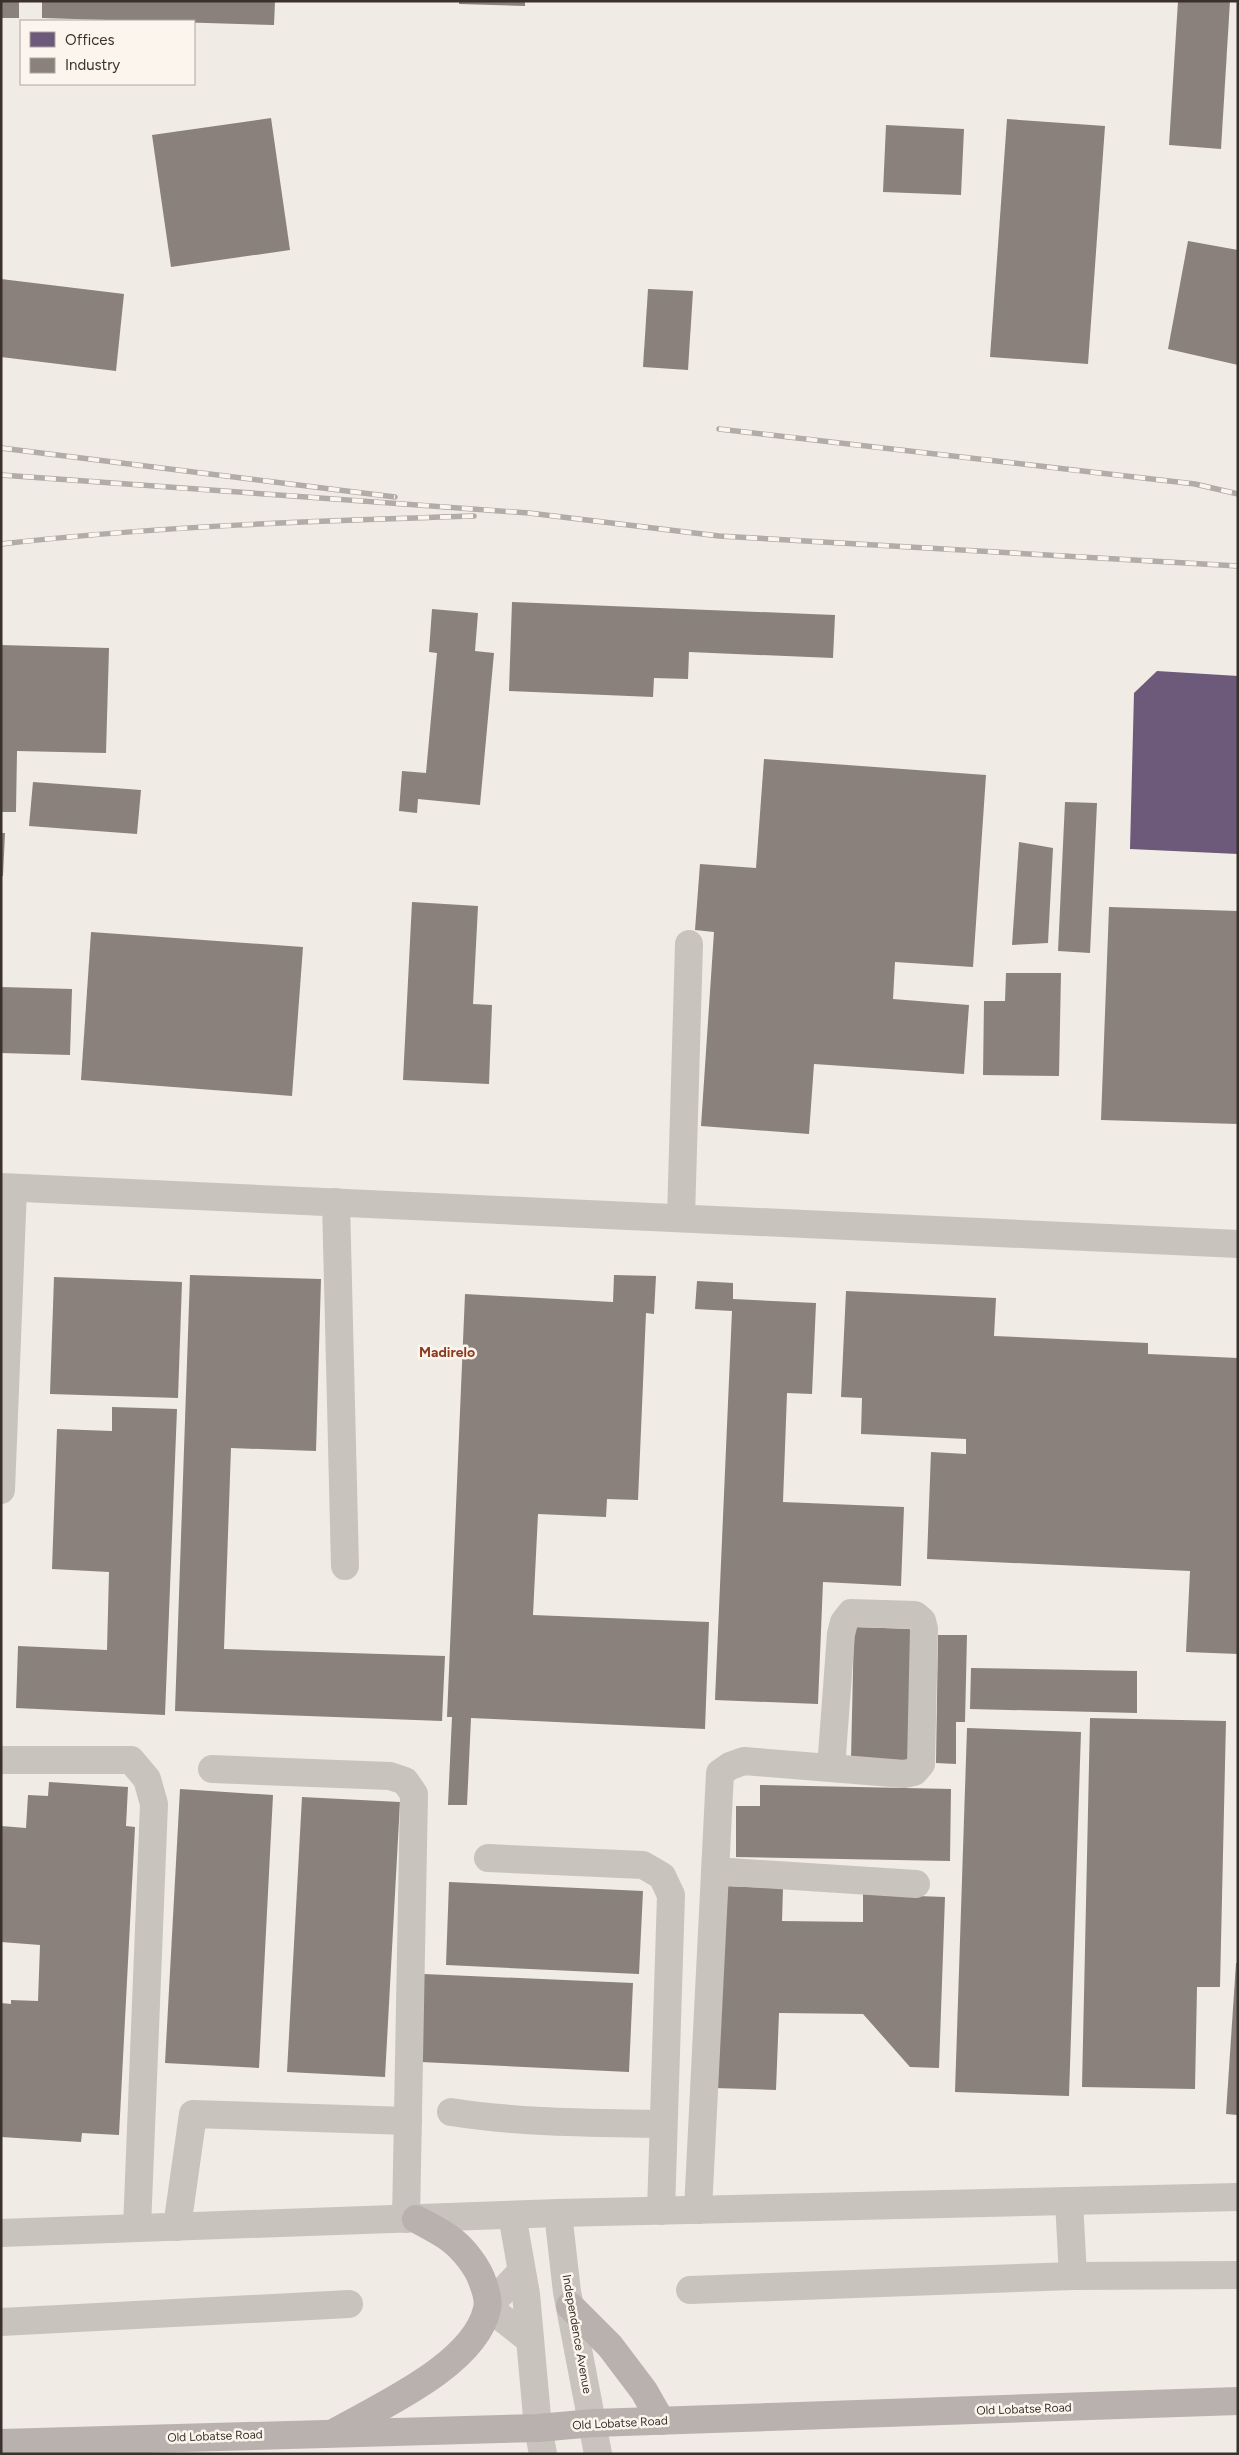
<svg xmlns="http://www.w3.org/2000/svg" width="1239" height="2455" viewBox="0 0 1239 2455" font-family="Figtree,sans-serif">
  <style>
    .offices { fill: #6d597a }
    .industry { fill: #8a817c }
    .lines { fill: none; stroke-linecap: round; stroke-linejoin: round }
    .minor { stroke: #c9c3be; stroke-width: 28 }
    .major { stroke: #b8b1ad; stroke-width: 28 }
    .rail-casing { stroke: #b1aca8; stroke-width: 5.5 }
    .rail { stroke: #fbf5ee; stroke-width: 4; stroke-dasharray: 11; stroke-linecap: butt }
    .labels { text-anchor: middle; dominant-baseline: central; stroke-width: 5; stroke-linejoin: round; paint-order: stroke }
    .street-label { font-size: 12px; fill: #3b302b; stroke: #fbf5ee }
    .neighbourhood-label { font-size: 14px; font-weight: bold; fill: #8c3b22; stroke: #fbf5ee }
  </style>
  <rect width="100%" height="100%" fill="#f0ebe5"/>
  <!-- offices -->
  <polygon class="offices" points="1157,671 1238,676 1238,854 1130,849 1134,693"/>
  <!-- industry -->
  <g class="industry">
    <rect x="1" y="1" width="18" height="17"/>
    <polygon points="42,1 275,1 274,25 42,18"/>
    <polygon points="459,1 525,1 525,6 459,4"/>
    <polygon points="1178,1 1230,1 1221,149 1169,145"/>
    <polygon points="271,118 290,250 171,267 152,135"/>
    <polygon points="1007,119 1105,126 1088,364 990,357"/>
    <polygon points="886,125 964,129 961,195 883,192"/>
    <polygon points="1188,241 1238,250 1238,365 1168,349"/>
    <polygon points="1,279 124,294 116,371 1,357"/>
    <polygon points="648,289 693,291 688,370 643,367"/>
    <polygon points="512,602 835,615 833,658 689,652 688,679 654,678 653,697 509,691"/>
    <polygon points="432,609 478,613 475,651 494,653 480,805 418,799 417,813 399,811 402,771 426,773 437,653 429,652"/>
    <polygon points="1,645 109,648 106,753 17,751 16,812 1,812"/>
    <polygon points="764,759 986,775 973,967 895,962 893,999 969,1005 964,1074 814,1064 809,1134 701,1126 714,932 695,930 700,864 756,868"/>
    <polygon points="33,782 141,790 137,834 29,826"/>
    <polygon points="1065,802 1097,803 1090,953 1058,951"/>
    <polygon points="1,833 5,833 3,876 1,876"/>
    <polygon points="1019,842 1053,848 1048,943 1012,945"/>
    <polygon points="412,902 478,906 473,1004 492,1005 489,1084 403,1080"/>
    <polygon points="1109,907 1238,911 1238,1124 1101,1120"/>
    <polygon points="91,932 303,947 292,1096 81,1080"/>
    <polygon points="1006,973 1061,973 1059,1076 983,1075 984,1001 1005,1001"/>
    <polygon points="1,987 72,989 70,1055 1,1053"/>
    <polygon points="190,1275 321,1279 316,1451 231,1448 224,1649 445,1656 442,1721 175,1711"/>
    <polygon points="614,1275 656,1276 654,1314 646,1313 638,1500 607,1499 606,1517 538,1514 533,1615 709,1622 705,1729 471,1718 467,1805 448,1805 452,1717 447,1717 465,1294 613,1302"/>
    <polygon points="54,1277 182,1282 178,1398 50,1394"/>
    <polygon points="697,1281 733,1283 733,1299 816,1303 812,1394 787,1393 783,1502 904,1507 901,1586 823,1582 818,1704 715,1700 732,1311 695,1309"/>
    <polygon points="846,1291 996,1298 994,1336 1148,1343 1148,1354 1238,1358 1238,1654 1186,1652 1190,1571 927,1559 931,1452 966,1454 966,1439 861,1434 862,1398 841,1397"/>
    <polygon points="112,1407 177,1409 165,1715 16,1708 18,1646 107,1650 109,1572 52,1569 57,1429 112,1431"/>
    <polygon points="854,1627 912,1629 909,1761 851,1759"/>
    <polygon points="938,1635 967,1635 965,1722 956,1722 956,1764 936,1763"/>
    <polygon points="971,1668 1137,1671 1137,1713 970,1709"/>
    <polygon points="1090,1718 1226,1721 1220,1987 1197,1987 1195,2089 1082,2087"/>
    <polygon points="967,1728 1081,1732 1069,2096 955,2092"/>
    <polygon points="49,1782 128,1787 126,1826 135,1827 119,2135 82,2133 81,2142 1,2137 1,2003 11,2004 11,2000 38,2001 40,1945 1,1942 1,1826 26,1828 28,1795 48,1796"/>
    <polygon points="760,1785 951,1789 950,1861 736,1857 736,1806 760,1806"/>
    <polygon points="180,1789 273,1795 259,2068 165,2063"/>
    <polygon points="302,1797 400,1802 385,2077 287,2072"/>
    <polygon points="449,1882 643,1891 639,1974 446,1965"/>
    <polygon points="720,1886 783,1888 782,1921 863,1922 863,1894 945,1897 939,2068 910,2067 863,2014 779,2013 776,2090 714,2088"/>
    <polygon points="1236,1963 1238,1963 1238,2115 1226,2114"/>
    <polygon points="424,1974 633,1983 629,2072 421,2062"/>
  </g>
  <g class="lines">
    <!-- minor -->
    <g class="minor">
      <polyline points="1,1187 1238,1244"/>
      <polyline points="336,1202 345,1566"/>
      <polyline points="681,1218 689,944"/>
      <polyline points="1,1490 13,1188"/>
      <polyline points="1,1760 131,1760 147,1779 154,1804 137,2228"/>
      <polyline points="212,1769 390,1776 405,1781 414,1794 406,2219"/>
      <polyline points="488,1858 643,1865 662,1876 671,1895 661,2211"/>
      <polyline points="715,1871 916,1884"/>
      <path d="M451 2112C522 2123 592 2123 663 2124"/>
      <polyline points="1069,2201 1073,2276"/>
      <polyline points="698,2210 720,1773 730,1766 744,1761 904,1774 914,1772 921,1764 924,1629 922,1621 915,1615 851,1613 844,1622 841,1634 831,1768"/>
      <polyline points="558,2213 567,2292 598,2454"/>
      <polyline points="512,2215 526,2294 538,2428 543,2454"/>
      <polyline points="177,2227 193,2114 408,2121"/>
      <polyline points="1,2233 558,2213 1238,2197"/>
      <polyline points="521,2272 488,2307 530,2340"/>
      <polyline points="690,2290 1073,2276 1238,2275"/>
      <polyline points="1,2322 349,2304"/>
    </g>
    <!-- major -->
    <g class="major">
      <polyline points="570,2306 610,2346 644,2391 661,2421"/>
      <path d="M337 2431C383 2405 475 2364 487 2309 489 2301 486 2291 483 2283 478 2267 463 2248 449 2238 439 2231 427 2225 416 2219"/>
      <polyline points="1,2443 538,2428 594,2423 1238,2401"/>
    </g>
    <defs>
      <g id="rail">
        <polyline points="719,429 1195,484 1238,494"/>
        <polyline points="1,448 395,497"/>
        <polyline points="1,475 529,513 719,536 1238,566"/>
        <path d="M1 544C158 526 316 521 474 516"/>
      </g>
    </defs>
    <!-- rail casing -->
    <use href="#rail" class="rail-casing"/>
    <!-- rail -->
    <use href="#rail" class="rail"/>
  </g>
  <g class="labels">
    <!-- street labels -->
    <g class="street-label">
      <text transform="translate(577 2334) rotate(80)">Independence Avenue</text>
      <text transform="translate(1024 2409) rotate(-2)">Old Lobatse Road</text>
      <text transform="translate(620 2423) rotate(-3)">Old Lobatse Road</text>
      <text transform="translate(215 2436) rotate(-2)">Old Lobatse Road</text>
    </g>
    <!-- neighbourhood labels -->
    <g class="neighbourhood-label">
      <text x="447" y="1352">Madirelo</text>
    </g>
  </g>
  <!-- border -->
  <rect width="1239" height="2455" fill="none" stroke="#3b302b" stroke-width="5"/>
  <!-- legend -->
  <rect x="20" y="20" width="175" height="65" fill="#fbf5ee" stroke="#aea6a0"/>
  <rect x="30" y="32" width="25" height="15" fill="#6d597a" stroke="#aea6a0"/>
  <text x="65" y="45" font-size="15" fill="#3b302b">Offices</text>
  <rect x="30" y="58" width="25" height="15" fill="#8a817c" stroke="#aea6a0"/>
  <text x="65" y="70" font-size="15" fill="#3b302b">Industry</text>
</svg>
